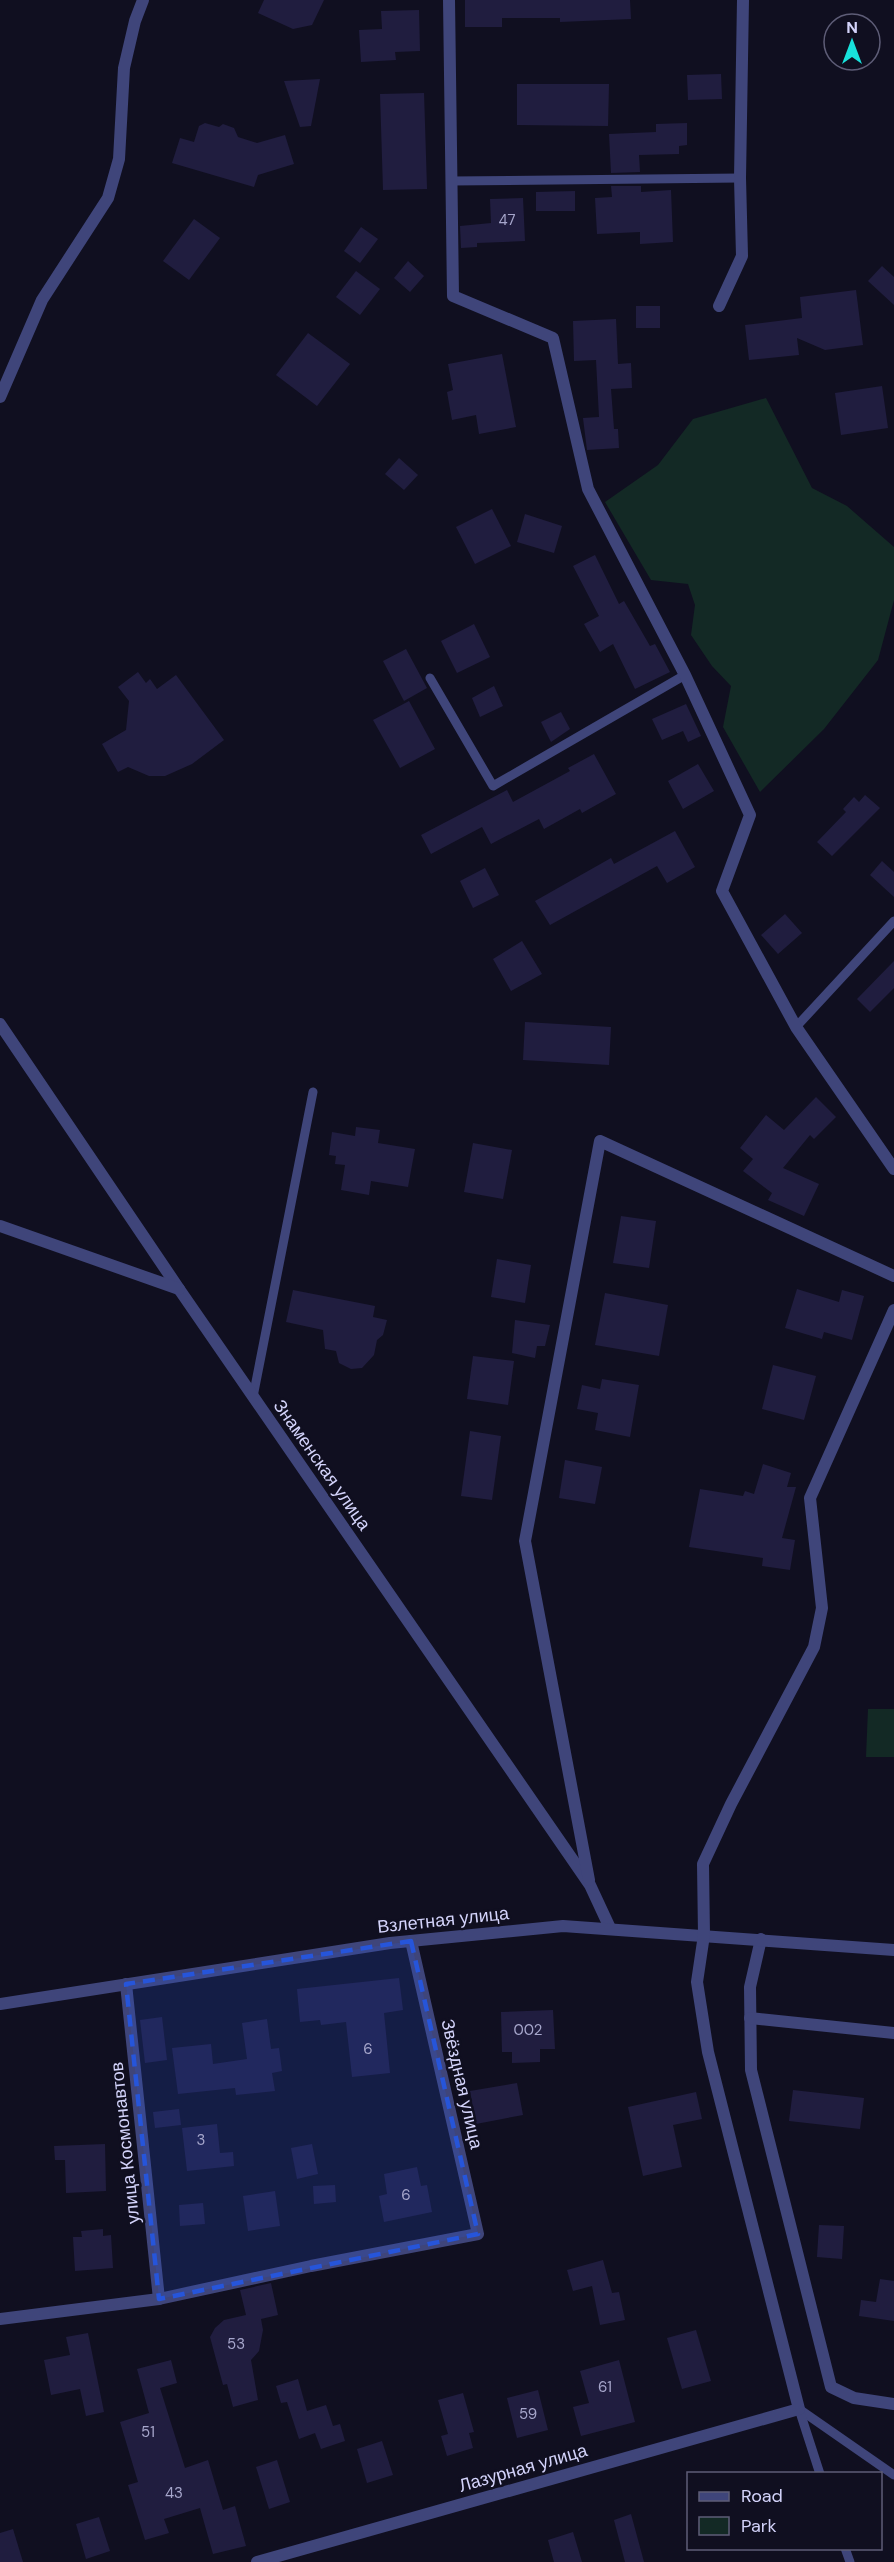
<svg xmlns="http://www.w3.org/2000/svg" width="894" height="2562" viewBox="0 0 894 2562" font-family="'DM Sans',sans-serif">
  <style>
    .green { fill: #132925 }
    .building { fill: #201d3f }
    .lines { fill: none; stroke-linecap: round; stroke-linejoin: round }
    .lane { stroke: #3f457a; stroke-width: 9 }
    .street { stroke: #3f457a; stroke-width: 12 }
    .marked { fill: #2655da; fill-opacity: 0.2; stroke: #2655da; stroke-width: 4.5; stroke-dasharray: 12 8; stroke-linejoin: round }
    .labels { text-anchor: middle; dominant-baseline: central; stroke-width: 5; stroke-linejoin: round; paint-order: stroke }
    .number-label { font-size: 15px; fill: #a6a6cb }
    .street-label { font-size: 18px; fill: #d3d3fa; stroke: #100f20 }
  </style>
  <rect width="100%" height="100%" fill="#100f20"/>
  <!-- green -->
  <g class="green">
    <polygon points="766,398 812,488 847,506 894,547 894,600 878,660 824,729 760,792 723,727 731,686 712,666 691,635 695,605 688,584 651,580 605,502 658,465 693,419"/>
    <polygon points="868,1709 894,1709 894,1757 866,1757"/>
  </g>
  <!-- building -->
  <g class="building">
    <polygon points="264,0 324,0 312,25 293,29 258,13"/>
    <polygon points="465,0 630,0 631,19 560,22 560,18 502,18 502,27 465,27"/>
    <polygon points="419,10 420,51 395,52 396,60 361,62 359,30 382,29 381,11"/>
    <polygon points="721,74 722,99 688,100 687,75"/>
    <polygon points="320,79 311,126 300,127 284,81"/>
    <polygon points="517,84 609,84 608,126 517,125"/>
    <polygon points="424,93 427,189 383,190 380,94"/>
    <polygon points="205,123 219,127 223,124 234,128 238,137 257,143 285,135 294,164 258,175 254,187 172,163 180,138 194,142 199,126"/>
    <polygon points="687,123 687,145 679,146 679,154 639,155 640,172 611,173 609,134 656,132 656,124"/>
    <polygon points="611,186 641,186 641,192 671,190 673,242 640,244 640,232 597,234 595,198 612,197"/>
    <polygon points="575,191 575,211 536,211 536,192"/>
    <polygon points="523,198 525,241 477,243 477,247 461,248 460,226 491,223 490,199"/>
    <polygon points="194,219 220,238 189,280 163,261"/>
    <polygon points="361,227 378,239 360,263 344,251"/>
    <polygon points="408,261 424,276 410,292 394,278"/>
    <polygon points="882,266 894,277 894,305 868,281"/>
    <polygon points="356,271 380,289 360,315 336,297"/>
    <polygon points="856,290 863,345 825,350 797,338 799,355 749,360 745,325 802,318 800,297"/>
    <rect x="636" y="306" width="24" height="22"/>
    <polygon points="616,319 618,364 631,363 632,388 611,389 614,429 618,429 619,448 587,450 583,418 599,417 596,360 574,361 573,321"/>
    <polygon points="308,333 350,364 317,406 276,375"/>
    <polygon points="502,354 516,427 479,434 476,415 452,420 447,392 453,390 448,364"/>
    <polygon points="882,386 888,428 841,435 835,393"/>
    <polygon points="399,458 418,475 404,490 385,474"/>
    <polygon points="492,509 511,546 475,564 456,527"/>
    <polygon points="525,514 562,526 554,553 517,542"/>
    <polygon points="595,555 619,604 624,601 650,646 655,644 670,672 635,689 613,644 600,652 584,624 599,616 573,566"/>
    <polygon points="474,624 490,657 457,673 441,641"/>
    <polygon points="406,649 427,688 404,701 383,661"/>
    <polygon points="138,672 146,683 150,679 157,689 176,675 224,740 192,764 165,776 149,776 128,767 118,772 102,744 126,730 129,701 118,687"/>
    <polygon points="494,686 503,706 480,717 472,698"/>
    <polygon points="409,701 435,749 400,768 373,720"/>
    <polygon points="686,704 701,736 688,742 683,731 662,740 652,719"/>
    <polygon points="561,712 570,729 551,742 541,722"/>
    <polygon points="594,754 616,794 582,813 580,809 544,829 539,819 491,844 482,827 431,854 421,835 507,790 513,802 570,771 568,768"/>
    <polygon points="698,764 714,791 683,809 668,781"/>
    <polygon points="865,795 880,808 832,856 817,842 846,812 843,809 854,797 859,802"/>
    <polygon points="675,831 695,867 667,883 657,866 550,925 535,901 611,858 614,864"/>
    <polygon points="882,861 894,872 894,897 870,875"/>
    <polygon points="485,868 499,895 473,908 460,881"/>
    <polygon points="785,914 802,933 778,954 761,935"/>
    <polygon points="522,941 542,974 511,991 493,959"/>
    <polygon points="894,961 894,988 870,1012 857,999"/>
    <polygon points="525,1022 611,1027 609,1065 523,1060"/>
    <polygon points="816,1097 836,1117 814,1139 810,1135 783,1168 819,1184 804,1216 768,1200 772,1193 743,1171 753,1159 740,1148 766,1115 784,1130"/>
    <polygon points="356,1127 380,1130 378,1143 415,1149 408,1187 371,1181 369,1195 341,1190 345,1165 335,1164 336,1156 329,1155 332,1132 355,1136"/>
    <polygon points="473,1143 512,1150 503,1199 464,1192"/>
    <polygon points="621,1216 656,1221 649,1268 613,1263"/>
    <polygon points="497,1259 531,1265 525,1303 491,1297"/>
    <polygon points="797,1289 839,1302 842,1290 864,1296 852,1340 824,1332 822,1339 785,1328"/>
    <polygon points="293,1290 375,1306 373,1317 387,1320 383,1335 377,1340 374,1355 362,1368 351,1369 339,1363 336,1351 325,1349 323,1330 286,1322"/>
    <polygon points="605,1293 668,1305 659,1356 595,1345"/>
    <polygon points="515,1320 550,1325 545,1346 537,1346 535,1358 512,1353"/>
    <polygon points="473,1356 514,1361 508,1405 467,1399"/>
    <polygon points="773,1365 816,1376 804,1420 762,1409"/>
    <polygon points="602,1379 639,1385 630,1437 595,1430 598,1413 577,1409 582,1385 600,1389"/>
    <polygon points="470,1431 501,1436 492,1500 461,1496"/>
    <polygon points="565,1460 602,1467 595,1504 559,1498"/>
    <polygon points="763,1464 791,1473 787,1487 796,1487 782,1538 795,1540 790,1570 762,1566 763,1558 689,1547 700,1489 743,1496 745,1491 754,1494"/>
    <polygon points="399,1978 403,2010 384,2013 390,2073 352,2077 346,2022 321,2025 320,2020 300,2022 297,1989"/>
    <polygon points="553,2010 555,2049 540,2049 540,2062 512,2063 512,2052 502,2052 501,2012"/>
    <polygon points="162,2017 167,2060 145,2063 140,2020"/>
    <polygon points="267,2019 271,2049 279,2048 282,2071 272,2073 275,2091 236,2095 235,2088 178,2094 172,2048 211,2044 213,2064 247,2059 242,2023"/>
    <polygon points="517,2083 523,2115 476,2124 470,2091"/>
    <polygon points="793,2090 864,2098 860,2129 789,2121"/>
    <polygon points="696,2092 702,2119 673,2125 682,2167 643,2176 628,2107"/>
    <polygon points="179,2109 181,2125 155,2128 153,2112"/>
    <polygon points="217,2124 220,2153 233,2152 234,2166 187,2171 182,2128"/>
    <polygon points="105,2144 106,2191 66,2193 65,2160 55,2160 54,2146"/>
    <polygon points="312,2144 318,2174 297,2179 291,2148"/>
    <polygon points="417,2167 421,2186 427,2185 432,2212 384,2222 379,2196 387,2194 384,2174"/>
    <polygon points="335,2185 336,2202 314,2204 313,2186"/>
    <polygon points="275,2191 280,2226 248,2231 243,2196"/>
    <polygon points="203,2203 205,2224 180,2226 179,2205"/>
    <polygon points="819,2225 844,2226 842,2259 817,2257"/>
    <polygon points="103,2229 103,2236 111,2235 113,2268 75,2271 73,2237 82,2237 81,2231"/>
    <polygon points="603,2260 612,2293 619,2292 625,2320 600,2325 592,2286 573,2291 567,2270"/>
    <polygon points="880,2279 894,2281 894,2321 859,2316 861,2300 876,2302"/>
    <polygon points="271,2283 278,2315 261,2319 263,2330 259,2351 251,2360 258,2400 233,2407 227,2384 223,2385 210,2337 215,2328 224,2320 246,2315 240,2290"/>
    <polygon points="696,2330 711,2381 682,2389 667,2338"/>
    <polygon points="88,2333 104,2412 86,2416 80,2389 51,2395 44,2360 70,2355 66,2337"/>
    <polygon points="171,2360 177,2383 160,2388 185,2468 208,2460 223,2510 235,2506 246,2546 213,2554 200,2508 164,2519 169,2533 145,2540 128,2485 138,2482 120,2422 149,2413 137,2369"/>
    <polygon points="619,2360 635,2422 581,2436 573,2407 589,2403 580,2371"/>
    <polygon points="298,2379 307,2411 326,2405 333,2426 340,2424 345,2441 321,2449 315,2433 299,2439 287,2402 281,2403 276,2386"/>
    <polygon points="538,2390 548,2430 517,2438 507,2398"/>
    <polygon points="463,2393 474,2432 469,2433 473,2448 447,2456 441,2436 448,2434 438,2400"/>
    <polygon points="382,2441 393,2475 367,2483 357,2449"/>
    <polygon points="277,2460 290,2502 269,2509 256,2467"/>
    <polygon points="631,2514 644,2562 625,2562 614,2520"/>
    <polygon points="99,2517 110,2551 86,2559 76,2524"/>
    <polygon points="13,2529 23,2562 0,2562 0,2533"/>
    <polygon points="573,2532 582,2562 554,2562 548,2540"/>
  </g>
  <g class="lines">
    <!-- lane -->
    <g class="lane">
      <polyline points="451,181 740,178"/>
      <polyline points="430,678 493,786 685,675"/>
      <polyline points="796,1027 894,921"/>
      <polyline points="253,1397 313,1092"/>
      <polyline points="799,2409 894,2475"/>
      <polyline points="799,2409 820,2474"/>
      <polyline points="845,2548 850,2562"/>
    </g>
    <!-- street -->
    <g class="street">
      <polyline points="449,0 453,296 553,338 588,489 685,675 750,815 722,891 796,1027 894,1169"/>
      <polyline points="719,306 742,256 740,178 743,0"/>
      <polyline points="0,397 42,300 108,198 119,159 124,68 135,21 143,0"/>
      <polyline points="0,1024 179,1289 590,1885 610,1928"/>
      <polyline points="0,1226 179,1289"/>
      <polyline points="589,1880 525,1541 600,1141 894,1276"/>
      <polyline points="761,1939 750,1987 751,2070 831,2387 854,2398 894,2404"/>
      <polyline points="126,1984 159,2299"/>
      <polyline points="0,2004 390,1943 563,1926 894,1950"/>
      <polyline points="750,2018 894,2033"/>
      <polyline points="0,2319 159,2299 311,2266 478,2234 411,1941"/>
      <polyline points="257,2562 799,2409 708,2052 697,1982 704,1935 703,1864 731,1804 814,1647 822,1608 810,1498 894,1310"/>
    </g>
  </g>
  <!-- marked area -->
  <path class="marked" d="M411 1941 478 2234 159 2299 126 1984Z"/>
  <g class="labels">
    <!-- number labels -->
    <g class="number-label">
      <text x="507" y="220">47</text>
      <text x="528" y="2030">002</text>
      <text x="368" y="2049">6</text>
      <text x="201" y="2140">3</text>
      <text x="406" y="2195">6</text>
      <text x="236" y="2344">53</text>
      <text x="605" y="2387">61</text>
      <text x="528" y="2414">59</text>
      <text x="148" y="2432">51</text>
      <text x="174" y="2493">43</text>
    </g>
    <!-- street labels -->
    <g class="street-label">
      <text transform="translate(322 1465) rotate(55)">Знаменская улица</text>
      <text transform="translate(443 1920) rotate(-6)">Взлетная улица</text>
      <text transform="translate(462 2084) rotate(77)">Звёздная улица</text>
      <text transform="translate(125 2143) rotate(-96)">улица Космонавтов</text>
      <text transform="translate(523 2468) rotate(-16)">Лазурная улица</text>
    </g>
  </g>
  <!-- legend -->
  <rect x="687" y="2472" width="195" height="78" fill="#100f20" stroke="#5e5d77" stroke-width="1.5"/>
  <rect x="699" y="2492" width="30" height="9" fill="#3f457a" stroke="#5e5d77" stroke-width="1.5"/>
  <text x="741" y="2502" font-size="18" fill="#d3d3fa">Road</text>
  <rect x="699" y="2517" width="30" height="18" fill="#132925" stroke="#5e5d77" stroke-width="1.5"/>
  <text x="741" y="2532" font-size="18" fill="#d3d3fa">Park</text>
  <!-- north arrow -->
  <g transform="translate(852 42)"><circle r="28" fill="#100f20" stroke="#5e5d77" stroke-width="1.5"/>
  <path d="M0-4.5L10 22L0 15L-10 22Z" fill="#18e1db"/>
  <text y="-9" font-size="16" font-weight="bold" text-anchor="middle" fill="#d3d3fa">N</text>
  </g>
</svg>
